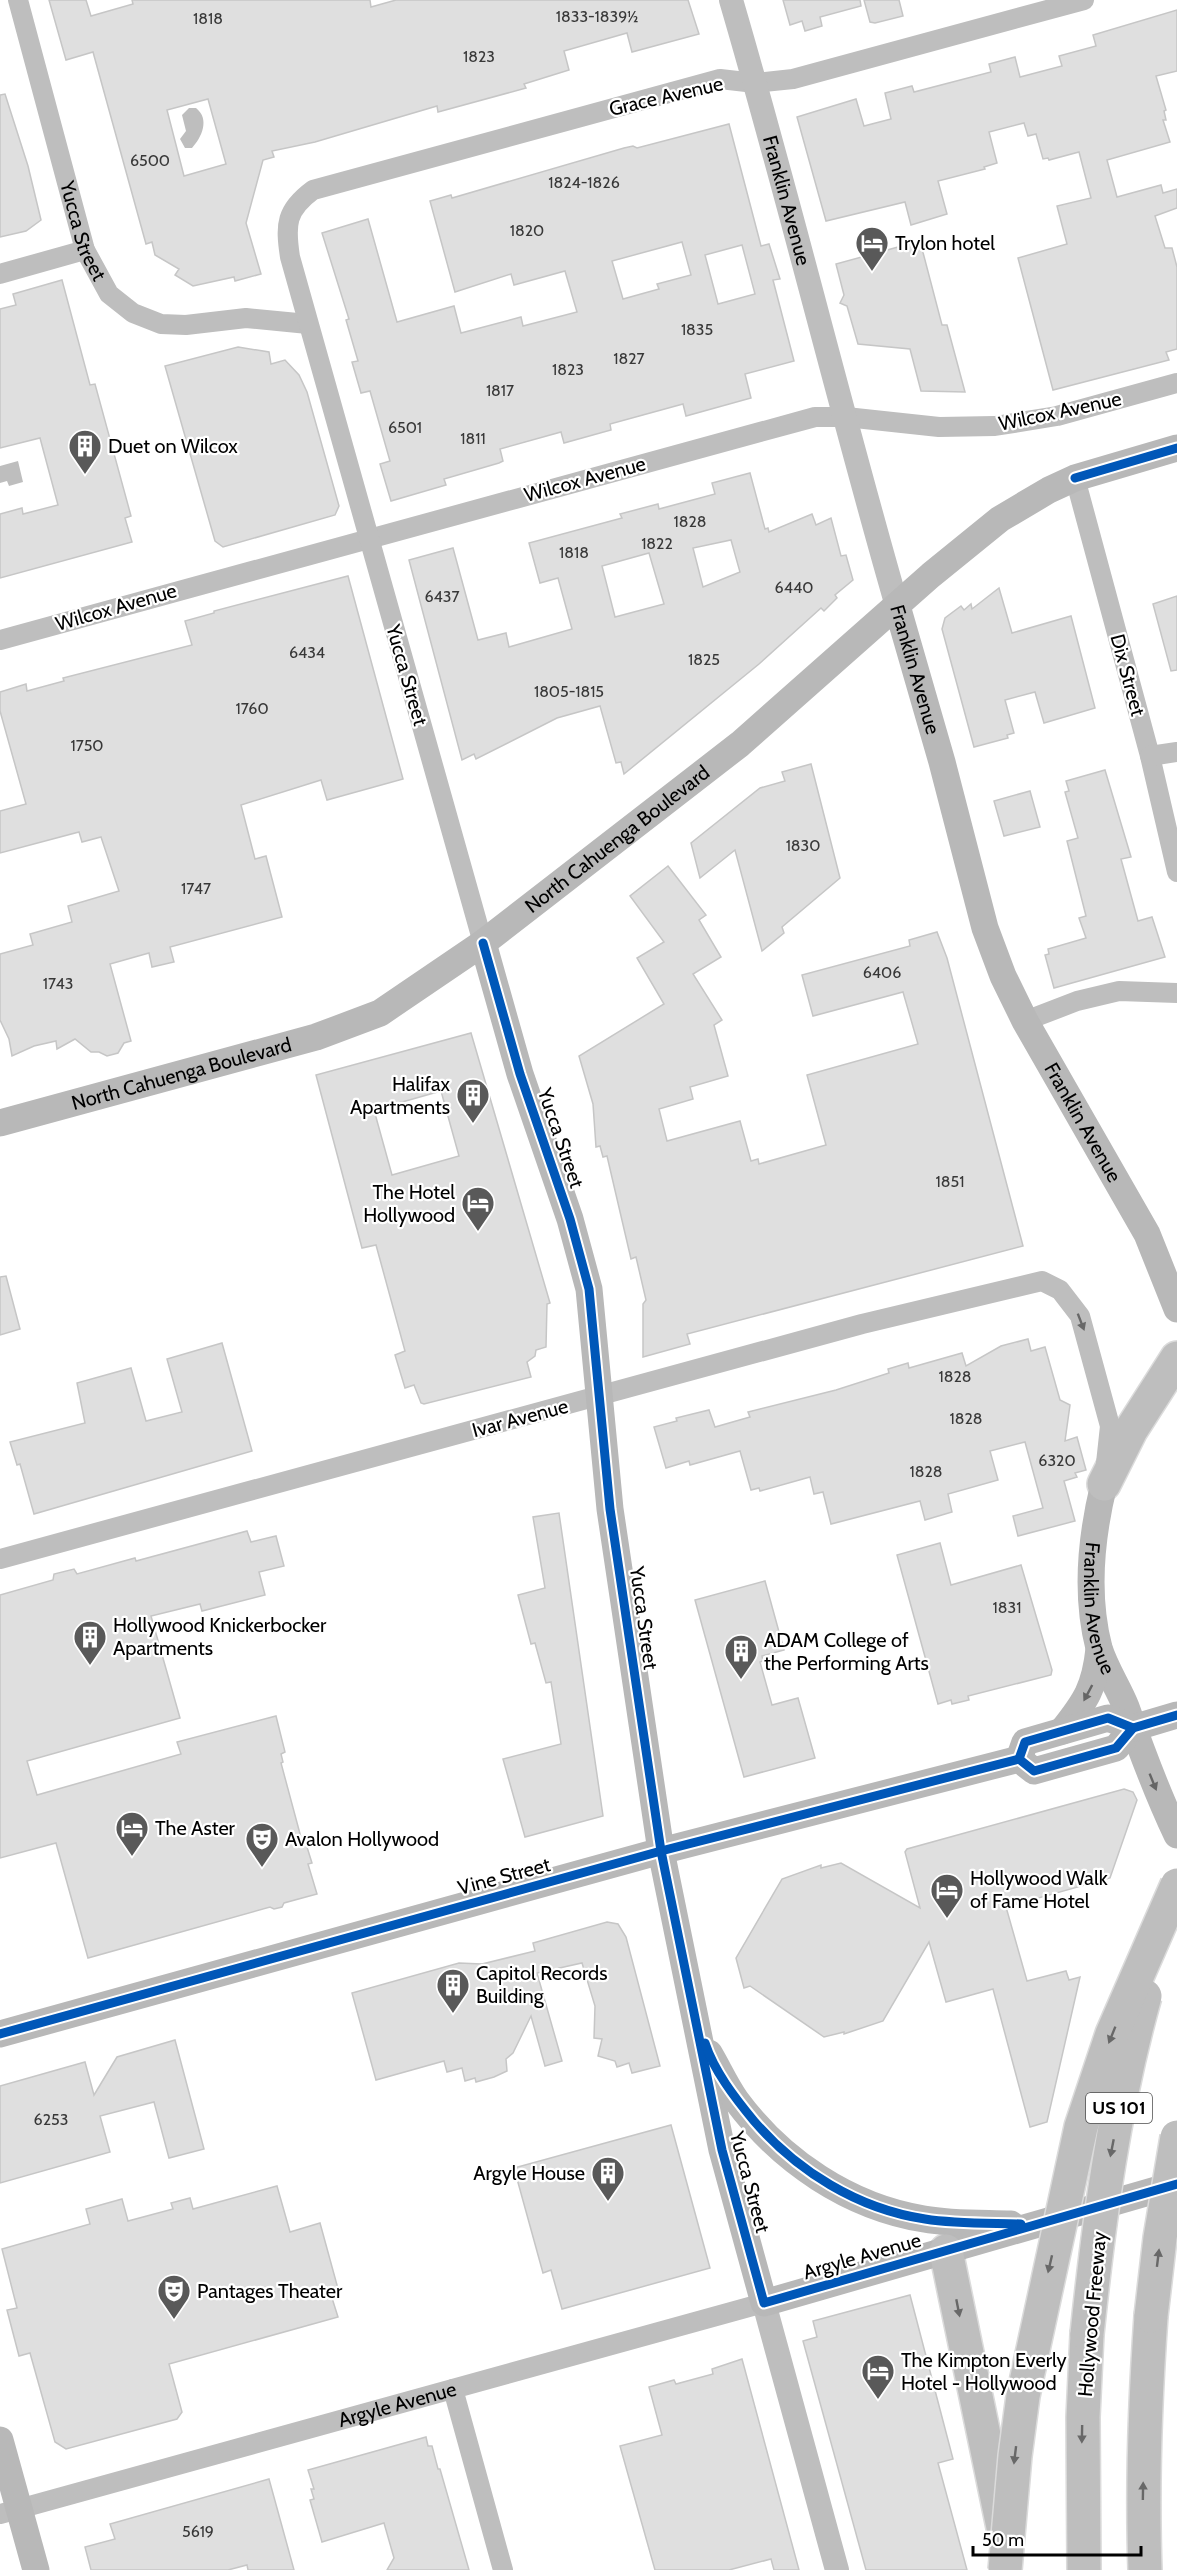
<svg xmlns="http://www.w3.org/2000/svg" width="1177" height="2570" viewBox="0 0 1177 2570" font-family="Cabin,sans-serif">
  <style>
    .water { fill: #bebebe }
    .building { fill: #dfdfdf; stroke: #c6c6c6; stroke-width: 1.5; fill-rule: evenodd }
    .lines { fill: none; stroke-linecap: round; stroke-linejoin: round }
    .motorway-casing { stroke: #dbdbdb; stroke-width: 36 }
    .minor { stroke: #bebebe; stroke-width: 20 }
    .tertiary { stroke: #bebebe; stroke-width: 24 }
    .secondary { stroke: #b8b8b8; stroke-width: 27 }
    .motorway { stroke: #bebebe; stroke-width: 33 }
    .motorway-bridge-casing { stroke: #dbdbdb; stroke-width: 36; stroke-linecap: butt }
    .motorway-bridge { stroke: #bebebe; stroke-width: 33 }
    .cycleway-casing { stroke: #fff; stroke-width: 13 }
    .cycleway { stroke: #0057b8; stroke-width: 9 }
    .oneway { fill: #686868 }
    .oneway2 { fill: #656565 }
    .labels { text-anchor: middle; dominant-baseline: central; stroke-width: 4.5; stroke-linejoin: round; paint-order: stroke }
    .number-label { font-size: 16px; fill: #383838 }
    .shield { fill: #fff; stroke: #4c4c4c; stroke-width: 1.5 }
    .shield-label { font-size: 18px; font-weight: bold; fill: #000 }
    .street-label { font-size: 20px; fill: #000; stroke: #fff }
    .poi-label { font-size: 20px; fill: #000; stroke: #fff; text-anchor: start }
  </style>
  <rect width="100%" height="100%" fill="#fff"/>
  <!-- water -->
  <g class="water">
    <path d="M189 108H196C210 119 202 137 192 148H185L180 139 186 131 182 115Z"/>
    <polygon points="18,461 23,482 9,486 7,481 0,483 0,466"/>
  </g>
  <!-- building -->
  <g class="building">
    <path d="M49 0H86L91 16 133 4 132 0H370L371 7 396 0H688L699 34 632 52 627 33 564 51 569 70 524 84 526 88 438 112 437 106 315 142 272 151 274 157 263 160 246 223 261 274 235 281 234 277 193 286 175 275 179 269 155 255 152 242 146 244 93 52 66 60ZM208 99 226 164 184 176 167 110Z"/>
    <polygon points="783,0 860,0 861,6 820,17 822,26 805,31 802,21 790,25"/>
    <polygon points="864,0 899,0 903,16 875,23 870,22"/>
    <polygon points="1177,10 1177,71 1156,76 1166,110 1164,111 1166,120 1163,120 1170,142 1107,160 1117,197 1161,185 1163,193 1177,189 1177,208 1155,216 1165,248 1172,248 1177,267 1177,349 1166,352 1169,360 1053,390 1018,258 1067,244 1057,206 1091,198 1079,152 1049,160 1048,158 1043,159 1036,134 1028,136 1024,123 989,132 997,163 984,167 985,169 938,181 947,214 911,225 905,202 826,221 797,117 856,99 864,126 891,119 885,93 912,86 914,92 991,72 989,64 1015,57 1020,77 1062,66 1059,56 1096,46 1093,35"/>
    <polygon points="5,94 28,166 41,220 26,231 0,237 0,95"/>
    <path d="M729 124 761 246 769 244 780 279 773 280 794 361 745 374 751 398 686 416 683 404 610 424 611 430 564 443 561 432 500 449 503 461 499 463 444 479 446 485 391 501 380 464 390 461 370 391 361 393 352 362 358 361 346 320 349 319 322 233 368 219 397 322 454 306 461 333 521 317 523 326 577 312 565 271 514 285 511 274 455 292 430 201 451 195 452 198 624 148 633 146 637 148ZM682 242 691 275 657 284 659 289 623 299 612 261ZM742 245 755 294 718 304 705 255Z"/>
    <polygon points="920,241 942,325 947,325 965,392 921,391 910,349 858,344 847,306 840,303 844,295 836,264"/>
    <polygon points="62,280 90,385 95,384 131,516 125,518 132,542 0,578 0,514 22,508 23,514 58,505 40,438 0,448 0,309 16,305 13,294"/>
    <polygon points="238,347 269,352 271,364 285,360 299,375 307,392 339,506 335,515 223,547 215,541 165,366"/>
    <path d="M750 473 765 529 768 528 769 532 812 514 816 525 831 518 841 556 846 555 853 580 835 595 837 598 824 611 821 608 759 664 624 774 621 762 616 763 600 706 557 718 476 759 474 754 462 760 409 560 453 548 478 640 506 633 509 647 572 629 558 578 540 583 529 543 622 518 620 514 658 504 659 509 715 494 712 483ZM731 540 740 572 703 587 693 548ZM649 553 664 604 615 617 602 566Z"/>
    <polygon points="348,576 403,779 327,800 321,780 241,805 255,859 266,856 282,917 170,947 174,962 152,967 149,953 110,964 131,1041 124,1043 118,1053 107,1056 99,1052 91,1052 75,1039 57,1049 56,1041 34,1046 12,1056 9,1039 0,1020 0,954 33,945 30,934 72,922 68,906 119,891 101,837 82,842 79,832 0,853 0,811 26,804 0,711 0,692 26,684 27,691 64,681 63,678 192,645 185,621 214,613 214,611"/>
    <polygon points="999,588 1012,633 1071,616 1095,708 1044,723 1035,692 1005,700 1014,733 1007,735 1008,738 974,747 942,629 945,618 961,606 964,610 971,604 972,609"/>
    <polygon points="1177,596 1177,670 1171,671 1153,604"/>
    <polygon points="811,764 840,878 782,927 784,933 762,951 735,850 700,878 691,843 760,788 785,781 782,772"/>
    <polygon points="1105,770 1131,857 1121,859 1138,921 1152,917 1165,957 1054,988 1045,955 1049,954 1048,949 1086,938 1079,918 1086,916 1067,841 1078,838 1065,792 1069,791 1066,781"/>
    <polygon points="1030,791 1040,827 1004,836 994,801"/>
    <polygon points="668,866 706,915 699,920 721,957 693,974 722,1020 714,1025 728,1076 690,1087 693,1099 659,1109 667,1141 740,1121 751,1161 758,1159 759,1164 826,1145 807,1075 918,1044 903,992 813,1016 802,975 910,946 909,940 937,932 947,958 1023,1246 687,1334 690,1344 643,1357 643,1304 646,1300 636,1257 631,1259 607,1156 603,1157 600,1146 596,1147 593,1104 579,1056 664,1004 637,958 664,942 630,896"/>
    <path d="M471 1033 550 1303 547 1304 546 1347 536 1350 535 1356 527 1362 531 1377 424 1404 421 1403 414 1385 405 1388 395 1355 405 1351 376 1245 362 1248 316 1075ZM441 1091 459 1156 392 1175 374 1110Z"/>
    <polygon points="6,1276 20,1329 0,1335 0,1277"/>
    <polygon points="1028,1339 1031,1351 1045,1347 1060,1400 1070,1405 1065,1441 1077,1437 1086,1470 1075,1473 1077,1477 1064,1481 1075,1521 1018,1536 1013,1516 1043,1508 1025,1442 990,1451 998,1480 948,1494 952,1512 925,1520 920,1501 831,1524 823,1492 814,1494 810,1477 760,1491 759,1488 751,1490 740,1451 690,1465 689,1461 666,1468 654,1427 677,1421 676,1418 709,1410 715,1427 750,1417 748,1412 836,1390 889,1373 888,1369 908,1363 909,1368 962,1353 966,1366 1001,1346"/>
    <polygon points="222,1343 252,1451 34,1514 20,1464 17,1465 10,1442 85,1423 77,1383 131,1368 146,1421 182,1412 167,1359"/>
    <polygon points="559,1513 603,1816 525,1837 503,1759 561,1744 551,1682 546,1683 535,1643 531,1644 518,1595 545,1588 533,1517"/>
    <polygon points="247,1531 251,1542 276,1536 284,1566 259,1572 265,1595 202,1611 200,1604 151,1616 180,1718 27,1761 37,1795 181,1754 177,1742 276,1716 285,1752 281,1754 283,1762 281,1763 303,1845 306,1844 312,1863 308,1864 317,1894 284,1903 282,1907 274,1909 270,1907 88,1958 56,1843 0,1858 0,1595 53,1580 54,1574 74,1569 77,1574 135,1558 136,1561"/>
    <polygon points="940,1543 951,1585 1021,1565 1052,1670 1051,1675 968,1696 969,1700 952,1704 951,1700 938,1704 897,1555"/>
    <polygon points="765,1581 784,1650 762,1656 763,1661 760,1662 772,1705 798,1698 815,1758 744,1777 695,1600"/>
    <polygon points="1124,1789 1133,1792 1137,1800 1110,1878 1006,1907 1027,1981 1066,1971 1069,1980 1080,1977 1047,2122 1030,2127 993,1989 946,2002 929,1942 883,2021 844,2034 844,2032 824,2037 750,1986 744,1988 736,1958 782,1879 821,1865 821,1868 841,1863 920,1908 905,1852 907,1849"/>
    <polygon points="607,1922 618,1924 626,1937 660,2066 632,2073 629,2063 617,2067 615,2061 598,2056 602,2039 594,2038 595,2006 582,1963 537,1973 562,2061 545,2066 531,2016 513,2053 506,2059 507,2071 494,2077 476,2082 475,2078 465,2081 462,2068 447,2072 444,2061 376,2080 352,1993 459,1963 482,1964 535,1951 533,1943"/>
    <polygon points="175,2040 204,2149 169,2158 154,2102 100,2116 110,2152 0,2183 0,2086 85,2062 94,2095 117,2057"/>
    <polygon points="671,2125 710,2268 562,2309 551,2270 543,2273 514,2168"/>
    <polygon points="277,2186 290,2232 320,2223 340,2296 332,2298 338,2317 169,2364 182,2412 177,2419 66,2449 55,2442 30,2353 19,2356 7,2310 17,2308 2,2249 90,2224 86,2209 122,2199 128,2221 173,2209 171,2203 190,2198 193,2209"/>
    <polygon points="910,2295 953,2459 938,2463 967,2570 866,2570 803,2341 817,2337 813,2321"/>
    <polygon points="742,2359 799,2570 774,2570 771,2559 729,2570 655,2570 620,2446 662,2435 649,2387 674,2380 676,2384 713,2374 712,2369"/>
    <polygon points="426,2437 428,2446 432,2446 438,2469 440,2469 469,2570 387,2570 394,2558 384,2523 322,2542 310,2500 314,2499 311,2489 314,2489 308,2470"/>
    <polygon points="269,2479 294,2570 248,2570 247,2565 228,2570 91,2570 85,2547 115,2539 110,2524"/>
  </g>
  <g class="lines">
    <defs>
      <g id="motorway">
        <polyline points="1104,1484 1131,1430 1177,1358"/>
        <polyline points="946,2251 1005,2537"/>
        <polyline points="1084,2570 1083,2417 1087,2334"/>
        <path d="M1145 2570C1142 2485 1145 2401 1151 2316"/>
      </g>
    </defs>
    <!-- motorway casing -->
    <use href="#motorway" class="motorway-casing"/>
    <!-- minor -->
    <g class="minor">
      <path id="s1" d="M18 0 85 250 109 294 133 313 161 324 186 325 246 318 308 324"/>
      <polyline points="0,274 85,250"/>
      <polyline points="1075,478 1150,756 1177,872"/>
      <polyline points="0,640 815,417 846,417 939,427 995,426 1057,416 1177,383"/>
      <polyline points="1150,756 1177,752"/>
      <path d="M483 943 290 257C285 224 286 210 313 190L720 79 755 83 793 79 1084 0"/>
      <polyline points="1025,1021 1077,1001 1119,991 1177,993"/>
      <polyline points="0,1559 862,1324 1042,1281 1060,1290 1080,1316 1110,1426 1106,1463"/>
      <polyline points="453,2389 503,2570"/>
      <path id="s2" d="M0 2514 764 2303"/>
    </g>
    <!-- tertiary -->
    <g class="tertiary">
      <path id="s3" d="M731 0C790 201 839 405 897 606"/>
      <polyline points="764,2303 837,2570"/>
    </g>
    <!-- secondary -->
    <g class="secondary">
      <path id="s4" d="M897 606 942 762 985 928 1003 976 1025 1021 1147 1234 1177 1309"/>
      <polyline points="483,943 520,1074 570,1219 589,1289 610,1509 661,1851 722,2150 764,2303 1177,2184"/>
      <path id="s5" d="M0 1123 316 1037 380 1013 483 943 740 744 931 575 1000 519 1049 490 1075 478 1177 448"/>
      <path id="s6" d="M1104 1484C1091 1537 1085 1594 1099 1648 1105 1668 1118 1687 1126 1707 1141 1750 1157 1793 1177 1835"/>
      <path d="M1062 1731C1086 1701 1095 1687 1099 1649"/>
      <polyline points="1019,1759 1034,1771 1116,1748 1133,1728 1177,1715"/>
      <polyline points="1019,1759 1025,1742 1108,1718 1133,1728"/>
      <polyline points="0,2034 661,1851 1019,1759"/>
      <path d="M709 2053C718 2068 726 2086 736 2100 781 2161 849 2207 924 2219 952 2224 982 2223 1011 2224"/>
      <polyline points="0,2440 36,2570"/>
    </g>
    <!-- motorway -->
    <use href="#motorway" class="motorway"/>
    <defs>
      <g id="motorway-bridge">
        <polyline points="1151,2316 1160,2238 1177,2137"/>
        <path d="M1087 2334C1099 2220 1114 2106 1145 1996"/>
        <polyline points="1005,2570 1015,2456 1023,2396 1081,2127 1112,2034 1177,1885"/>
      </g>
    </defs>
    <!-- motorway-bridge casing -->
    <use href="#motorway-bridge" class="motorway-bridge-casing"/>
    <!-- motorway-bridge -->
    <use href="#motorway-bridge" class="motorway-bridge"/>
    <defs>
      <g id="cycleway">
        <polyline points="1075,478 1177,448"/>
        <polyline points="483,943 520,1074 570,1219 589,1289 610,1509 661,1851 722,2150 764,2303 1177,2184"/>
        <polyline points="1019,1759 1034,1771 1116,1748 1133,1728 1177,1715"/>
        <polyline points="1019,1759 1025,1742 1108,1718 1133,1728"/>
        <polyline points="0,2034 661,1851 1019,1759"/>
        <path d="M705 2043C714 2071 735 2098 754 2121 797 2171 858 2209 925 2219 956 2224 989 2223 1021 2224"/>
      </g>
    </defs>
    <!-- cycleway casing -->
    <use href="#cycleway" class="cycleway-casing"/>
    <!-- cycleway -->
    <use href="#cycleway" class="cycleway"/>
  </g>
  <!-- one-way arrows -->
  <defs><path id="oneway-solid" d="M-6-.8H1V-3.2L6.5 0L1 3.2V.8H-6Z" transform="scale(1.5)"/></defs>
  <g class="oneway">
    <use href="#oneway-solid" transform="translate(1081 1322) rotate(69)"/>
    <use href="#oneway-solid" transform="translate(1112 2035) rotate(112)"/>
    <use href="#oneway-solid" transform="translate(1112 2148) rotate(101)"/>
    <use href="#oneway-solid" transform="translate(1158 2258) rotate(-83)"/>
    <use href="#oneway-solid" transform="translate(1050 2264) rotate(103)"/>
    <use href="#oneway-solid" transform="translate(958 2308) rotate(79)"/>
    <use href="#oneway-solid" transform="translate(1082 2434) rotate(91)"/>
    <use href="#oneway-solid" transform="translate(1015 2455) rotate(97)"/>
    <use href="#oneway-solid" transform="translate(1143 2491) rotate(-89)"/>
  </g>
  <g class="oneway2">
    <use href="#oneway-solid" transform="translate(1088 1693) rotate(118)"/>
    <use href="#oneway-solid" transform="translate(1153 1782) rotate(68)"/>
  </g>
  <!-- icons -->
  <defs>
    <symbol id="hotel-pin" viewBox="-11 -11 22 30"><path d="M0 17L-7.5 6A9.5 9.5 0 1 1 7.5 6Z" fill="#595959" stroke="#fff"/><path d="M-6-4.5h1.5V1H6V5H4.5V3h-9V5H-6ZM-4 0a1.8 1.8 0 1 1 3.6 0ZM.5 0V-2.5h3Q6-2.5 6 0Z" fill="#fff"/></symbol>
    <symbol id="building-pin" viewBox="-11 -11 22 30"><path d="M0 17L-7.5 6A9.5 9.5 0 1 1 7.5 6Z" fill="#595959" stroke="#fff"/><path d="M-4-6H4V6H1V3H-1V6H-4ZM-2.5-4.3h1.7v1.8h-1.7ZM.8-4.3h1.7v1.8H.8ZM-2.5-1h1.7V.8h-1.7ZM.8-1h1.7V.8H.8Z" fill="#fff"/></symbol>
    <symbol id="theatre-pin" viewBox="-11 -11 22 30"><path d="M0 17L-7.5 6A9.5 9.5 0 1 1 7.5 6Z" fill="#595959" stroke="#fff"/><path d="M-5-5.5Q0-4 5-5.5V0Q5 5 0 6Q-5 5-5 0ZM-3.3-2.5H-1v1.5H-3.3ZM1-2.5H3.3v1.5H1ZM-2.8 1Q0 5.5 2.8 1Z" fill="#fff"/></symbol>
  </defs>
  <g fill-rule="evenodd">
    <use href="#hotel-pin" x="853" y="224" width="38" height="52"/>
    <use href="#building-pin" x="66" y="427" width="38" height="52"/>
    <use href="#building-pin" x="454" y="1076" width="38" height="52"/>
    <use href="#hotel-pin" x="459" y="1184" width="38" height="52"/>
    <use href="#building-pin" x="71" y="1618" width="38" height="52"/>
    <use href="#building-pin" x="722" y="1632" width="38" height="52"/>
    <use href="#hotel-pin" x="113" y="1809" width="38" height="52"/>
    <use href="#theatre-pin" x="243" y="1820" width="38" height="52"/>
    <use href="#hotel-pin" x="928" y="1871" width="38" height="52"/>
    <use href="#building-pin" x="434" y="1966" width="38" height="52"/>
    <use href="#building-pin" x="589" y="2154" width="38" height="52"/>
    <use href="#theatre-pin" x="155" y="2272" width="38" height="52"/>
    <use href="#hotel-pin" x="859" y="2352" width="38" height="52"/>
  </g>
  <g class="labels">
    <!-- number labels -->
    <g class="number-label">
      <text x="597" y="16">1833-1839½</text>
      <text x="208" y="18">1818</text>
      <text x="479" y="56">1823</text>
      <text x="150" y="160">6500</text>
      <text x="584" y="182">1824-1826</text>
      <text x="527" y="230">1820</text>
      <text x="697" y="329">1835</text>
      <text x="629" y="358">1827</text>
      <text x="568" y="369">1823</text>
      <text x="500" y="390">1817</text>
      <text x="405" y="427">6501</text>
      <text x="473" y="438">1811</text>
      <text x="690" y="521">1828</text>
      <text x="657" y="543">1822</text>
      <text x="574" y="552">1818</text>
      <text x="794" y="587">6440</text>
      <text x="442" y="596">6437</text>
      <text x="307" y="652">6434</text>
      <text x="704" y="659">1825</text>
      <text x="569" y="691">1805-1815</text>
      <text x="252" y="708">1760</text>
      <text x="87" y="745">1750</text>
      <text x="803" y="845">1830</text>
      <text x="196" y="888">1747</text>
      <text x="882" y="972">6406</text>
      <text x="58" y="983">1743</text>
      <text x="950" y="1181">1851</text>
      <text x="955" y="1376">1828</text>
      <text x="966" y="1418">1828</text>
      <text x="1057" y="1460">6320</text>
      <text x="926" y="1471">1828</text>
      <text x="1007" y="1607">1831</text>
      <text x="51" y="2119">6253</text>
      <text x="198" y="2531">5619</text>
    </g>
    <!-- shield labels -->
    <rect class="shield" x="1086" y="2093" width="66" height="30" rx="4.5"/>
    <g class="shield-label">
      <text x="1119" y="2108">US 101</text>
    </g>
    <!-- street labels -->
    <g class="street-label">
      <text transform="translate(666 96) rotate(-13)">Grace Avenue</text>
      <text stroke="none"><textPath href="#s3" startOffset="208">Franklin Avenue</textPath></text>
      <text stroke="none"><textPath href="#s1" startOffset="240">Yucca Street</textPath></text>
      <text transform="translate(1060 411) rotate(-12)">Wilcox Avenue</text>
      <text transform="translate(585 479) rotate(-15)">Wilcox Avenue</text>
      <text transform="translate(116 607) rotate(-16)">Wilcox Avenue</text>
      <text stroke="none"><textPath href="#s4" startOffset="66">Franklin Avenue</textPath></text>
      <text transform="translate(407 675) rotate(74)">Yucca Street</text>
      <text transform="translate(1128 675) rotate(75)">Dix Street</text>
      <text stroke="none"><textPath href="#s5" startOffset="690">North Cahuenga Boulevard</textPath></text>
      <text stroke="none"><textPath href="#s5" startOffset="188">North Cahuenga Boulevard</textPath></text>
      <text stroke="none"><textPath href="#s4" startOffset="552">Franklin Avenue</textPath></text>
      <text transform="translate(561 1138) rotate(71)">Yucca Street</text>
      <text transform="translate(520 1418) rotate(-15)">Ivar Avenue</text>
      <text stroke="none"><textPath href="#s6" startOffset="126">Franklin Avenue</textPath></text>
      <text transform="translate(644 1618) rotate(82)">Yucca Street</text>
      <text transform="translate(504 1876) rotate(-15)">Vine Street</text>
      <text transform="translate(750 2182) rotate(75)">Yucca Street</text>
      <text transform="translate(862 2256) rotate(-16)">Argyle Avenue</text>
      <text transform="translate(1092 2314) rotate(-85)">Hollywood Freeway</text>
      <text stroke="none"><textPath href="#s2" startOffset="412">Argyle Avenue</textPath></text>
    </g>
    <!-- poi labels -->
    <g class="poi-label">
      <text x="895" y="243">Trylon hotel</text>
      <text x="108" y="446">Duet on Wilcox</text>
      <text x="450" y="1084" text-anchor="end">Halifax<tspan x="450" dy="23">Apartments</tspan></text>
      <text x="455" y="1192" text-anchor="end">The Hotel<tspan x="455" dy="23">Hollywood</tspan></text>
      <text x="113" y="1625">Hollywood Knickerbocker<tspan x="113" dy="23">Apartments</tspan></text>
      <text x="764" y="1640">ADAM College of<tspan x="764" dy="23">the Performing Arts</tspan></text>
      <text x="155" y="1828">The Aster</text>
      <text x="285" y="1839">Avalon Hollywood</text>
      <text x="970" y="1878">Hollywood Walk<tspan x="970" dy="23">of Fame Hotel</tspan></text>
      <text x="476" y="1973">Capitol Records<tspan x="476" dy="23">Building</tspan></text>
      <text x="585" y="2173" text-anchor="end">Argyle House</text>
      <text x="197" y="2291">Pantages Theater</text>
      <text x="901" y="2360">The Kimpton Everly<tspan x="901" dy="23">Hotel - Hollywood</tspan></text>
    </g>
  </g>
  <!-- scale -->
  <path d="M973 2546v9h168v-9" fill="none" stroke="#000000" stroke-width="3"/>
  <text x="982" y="2546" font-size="18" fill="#000000" stroke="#ffffff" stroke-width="4.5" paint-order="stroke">50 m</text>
</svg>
